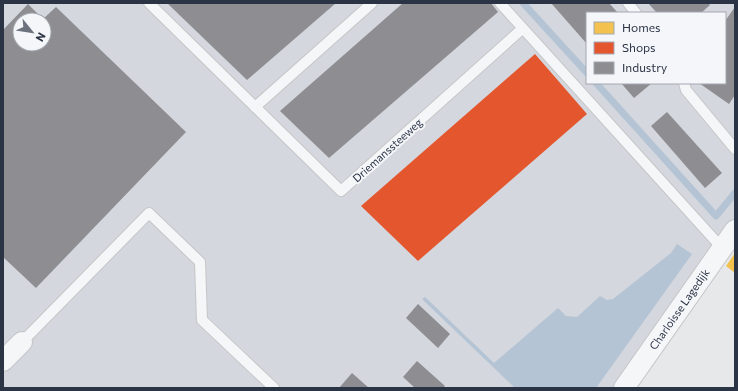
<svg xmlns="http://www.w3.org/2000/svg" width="738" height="391" viewBox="0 0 738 391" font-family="Commissioner,sans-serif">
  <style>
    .built { fill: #d4d7dd; fill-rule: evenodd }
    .water { fill: #b4c4d5 }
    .homes { fill: #f2c14e }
    .shops { fill: #e4572e }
    .industry { fill: #8d8d92; fill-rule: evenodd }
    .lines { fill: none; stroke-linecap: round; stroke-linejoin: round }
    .stream { stroke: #b4c4d5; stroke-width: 7 }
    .service-casing { stroke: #c4c6c8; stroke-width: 12 }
    .minor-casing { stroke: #c4c6c8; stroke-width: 22 }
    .service { stroke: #f5f6f7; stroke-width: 10 }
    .minor { stroke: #f5f6f7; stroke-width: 20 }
    .labels { text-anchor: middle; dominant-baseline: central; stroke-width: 4; stroke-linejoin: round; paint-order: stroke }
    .street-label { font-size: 11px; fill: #2b3445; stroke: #f4f6f9 }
  </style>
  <rect width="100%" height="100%" fill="#e6e8ea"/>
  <!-- built -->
  <path class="built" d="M3 3H735V237L628 388H3ZM587 13H725V83H587ZM20 20H44V44H20Z"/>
  <!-- water -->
  <polygon class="water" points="677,244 692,254 596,388 515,388 422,299 425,297 494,363 558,308 566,316 577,317 600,296 607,300 613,299 671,253"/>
  <!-- homes -->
  <polygon class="homes" points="735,253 735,273 726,266"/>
  <!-- shops -->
  <polygon class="shops" points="535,54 587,114 418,261 361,206"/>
  <!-- industry -->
  <g class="industry">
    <polygon points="167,3 336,3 247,80"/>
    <polygon points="403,3 491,3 498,12 329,158 280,111"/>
    <polygon points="551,3 609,3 618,13 587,13 587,44"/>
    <polygon points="648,3 708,3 710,5 701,13 657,13"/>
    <path d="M28 4 43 19 56 7 186 132 36 288 3 257V30ZM20 20H44V44H20Z"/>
    <polygon points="735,7 735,95 729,104 699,83 725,83 725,21"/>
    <polygon points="621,83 652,83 634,98"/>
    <polygon points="667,112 722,173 705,188 651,126"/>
    <polygon points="418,304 450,334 438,348 406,318"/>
    <polygon points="417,361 445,386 443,388 415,388 403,377"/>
    <polygon points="352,373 369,388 339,388"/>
  </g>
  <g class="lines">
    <!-- stream -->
    <g class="stream">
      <polyline points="523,3 587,73"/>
      <polyline points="596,83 716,216 735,193"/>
    </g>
    <defs>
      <g id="service">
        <polyline points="149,3 341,191 522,29"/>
        <polyline points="500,3 722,248"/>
        <polyline points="628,3 636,13"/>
        <polyline points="684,83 686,90 735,149"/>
        <polyline points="255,107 372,3"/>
        <polyline points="22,342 149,213 200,262 202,320 274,388"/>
      </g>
      <g id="minor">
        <polyline points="3,361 22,342"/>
        <polyline points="624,388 735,230"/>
      </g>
    </defs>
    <!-- service casing -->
    <use href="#service" class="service-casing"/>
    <!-- minor casing -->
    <use href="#minor" class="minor-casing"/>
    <!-- service -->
    <use href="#service" class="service"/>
    <!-- minor -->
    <use href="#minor" class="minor"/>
  </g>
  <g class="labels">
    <!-- street labels -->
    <g class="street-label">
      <text transform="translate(387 150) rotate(-42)">Driemanssteeweg</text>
      <text transform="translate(679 309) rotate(-55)">Charloisse Lagedijk</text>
    </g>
  </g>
  <!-- border -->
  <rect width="738" height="391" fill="none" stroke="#2b3445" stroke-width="8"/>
  <!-- legend -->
  <rect x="586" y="12" width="140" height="72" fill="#f4f6f9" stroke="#a4a8b1"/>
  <rect x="594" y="22" width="20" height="12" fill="#f2c14e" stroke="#a4a8b1"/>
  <text x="622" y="32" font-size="12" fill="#2b3445">Homes</text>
  <rect x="594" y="42" width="20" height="12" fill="#e4572e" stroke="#a4a8b1"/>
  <text x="622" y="52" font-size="12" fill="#2b3445">Shops</text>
  <rect x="594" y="62" width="20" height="12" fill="#8d8d92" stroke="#a4a8b1"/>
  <text x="622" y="72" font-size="12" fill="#2b3445">Industry</text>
  <!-- north arrow -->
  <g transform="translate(32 32) rotate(120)"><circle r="19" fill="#f4f6f9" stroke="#a4a8b1"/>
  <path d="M0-3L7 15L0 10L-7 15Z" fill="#6c737f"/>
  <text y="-6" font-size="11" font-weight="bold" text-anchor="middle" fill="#2b3445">N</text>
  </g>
</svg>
